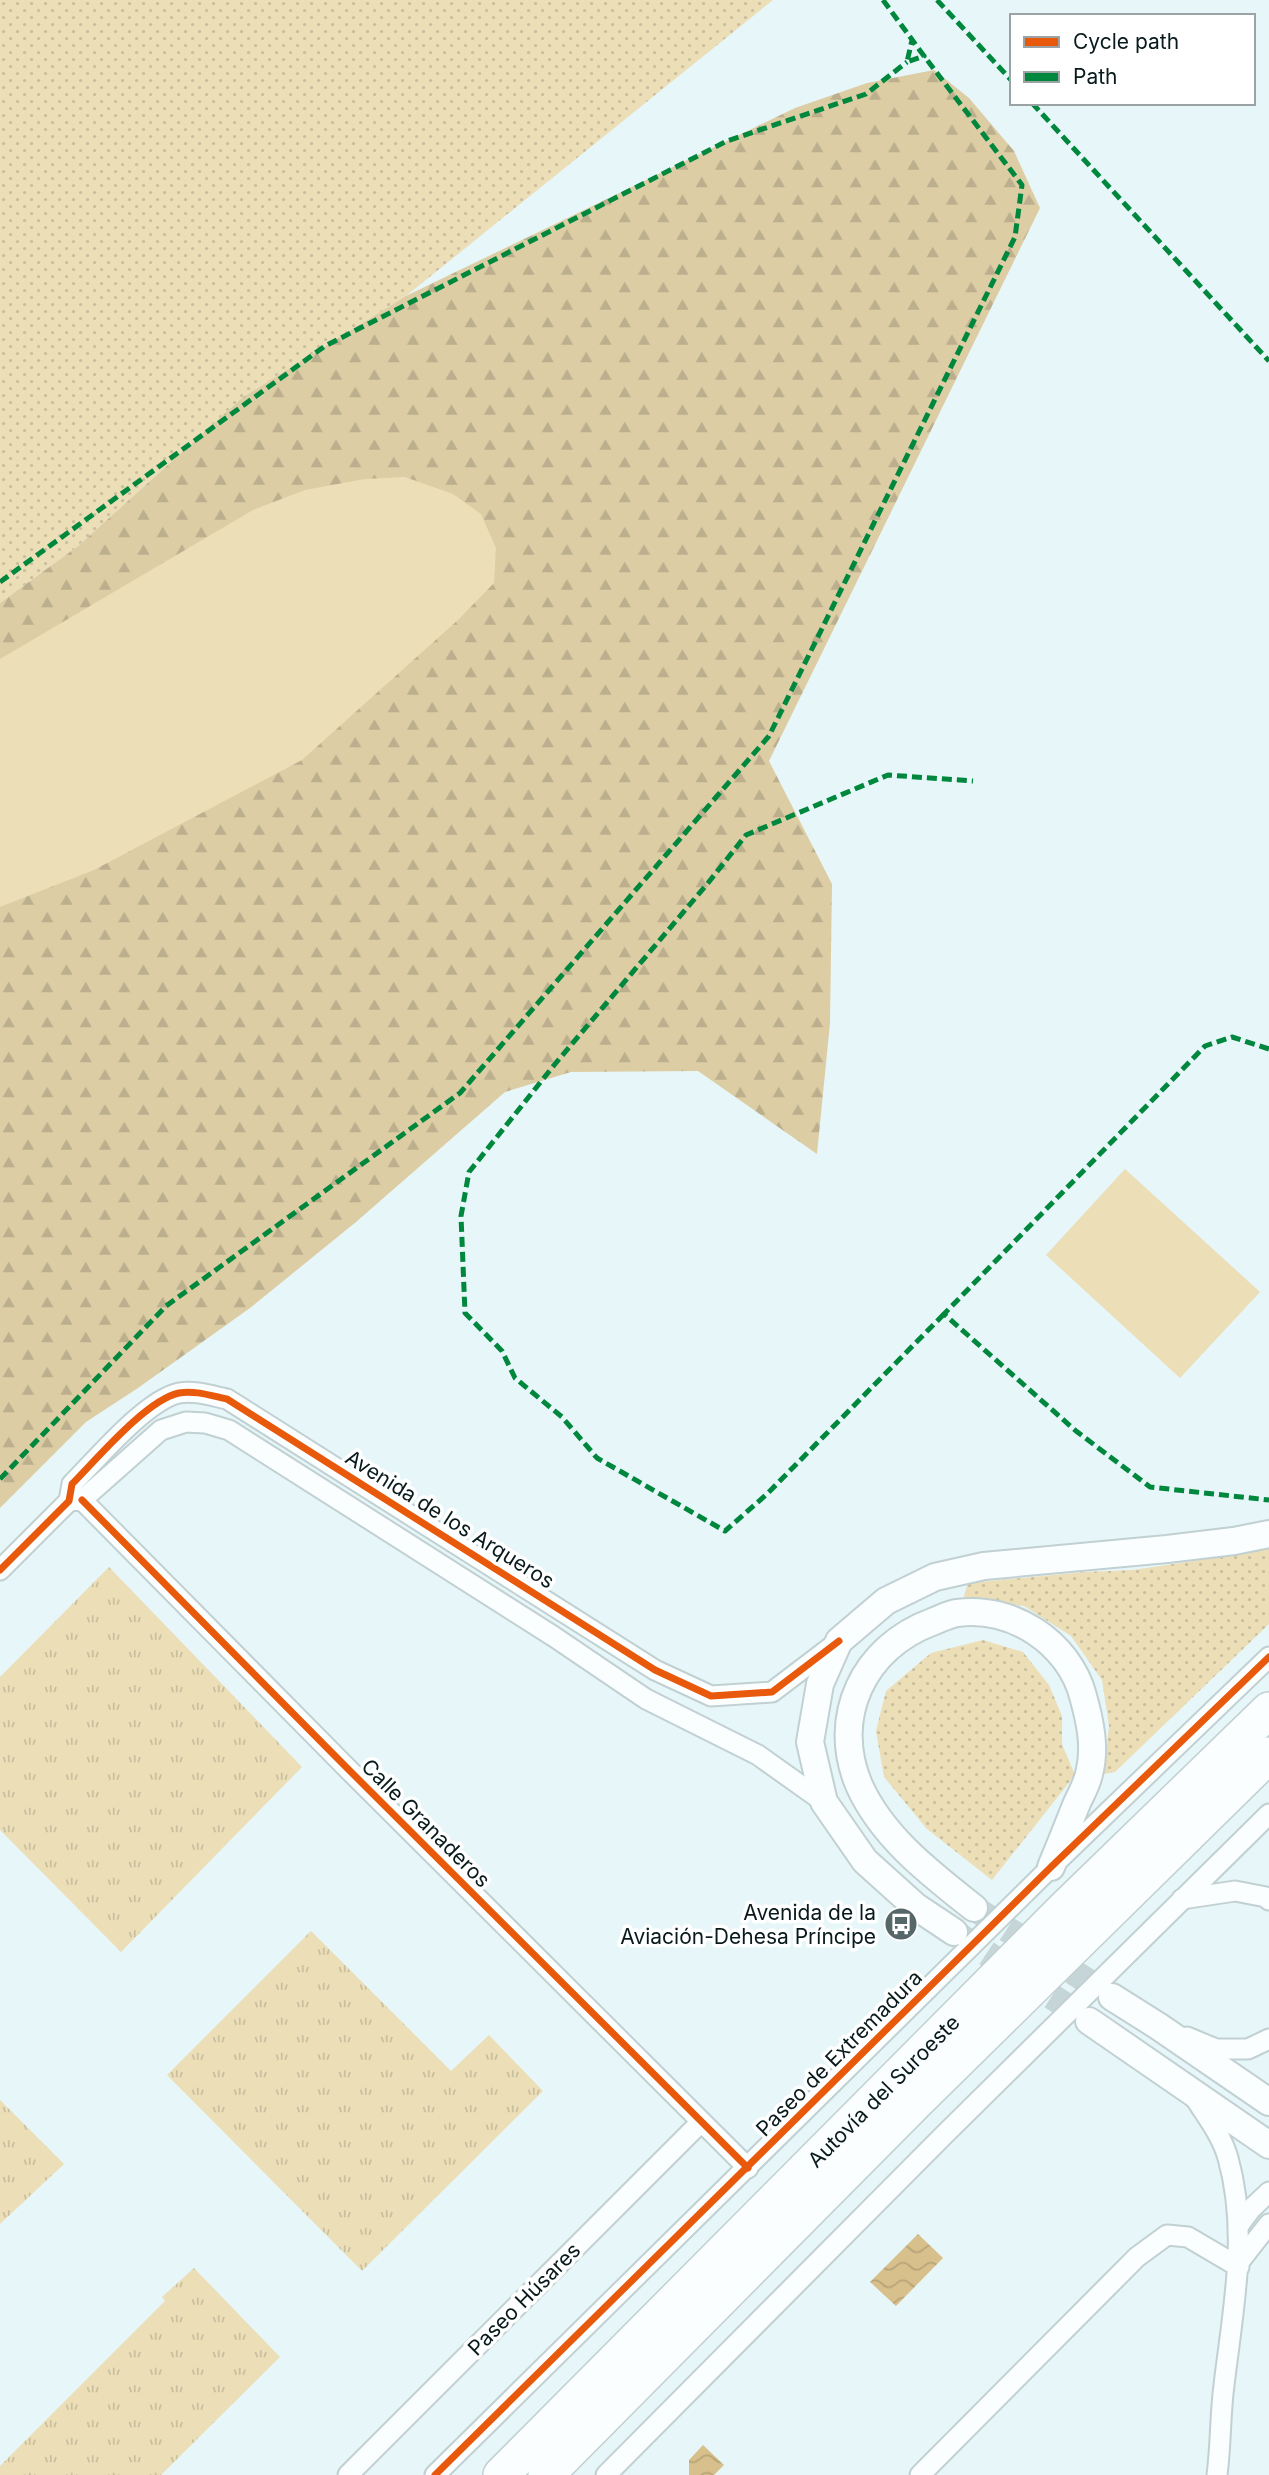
<svg xmlns="http://www.w3.org/2000/svg" width="1269" height="2475" viewBox="0 0 1269 2475" font-family="Inter,sans-serif">
  <style>
    .grass { fill: url(#grass-dots) }
    .forest { fill: url(#forest-firs) }
    .park { fill: url(#park-tufts) }
    .garden { fill: #ecdeb7 }
    .water { fill: url(#water-waves) }
    .lines { fill: none; stroke-linecap: round; stroke-linejoin: round }
    .secondary-tunnel { stroke: #c6d5d7; stroke-width: 26; stroke-dasharray: 26 13; stroke-linecap: butt }
    .street-casing { stroke: #c1d0d2; stroke-width: 23 }
    .secondary-casing { stroke: #c1d0d2; stroke-width: 30 }
    .highway-casing { stroke: #c1d0d2; stroke-width: 38 }
    .street { stroke: #fbfefe; stroke-width: 19 }
    .secondary { stroke: #fbfefe; stroke-width: 26 }
    .highway { stroke: #fbfefe; stroke-width: 35 }
    .quiet { stroke: #00873e; stroke-width: 5; stroke-dasharray: 10 5; stroke-linecap: butt }
    .cycleway-casing { stroke: #fff; stroke-width: 11 }
    .cycleway { stroke: #e8590c; stroke-width: 7 }
    .labels { text-anchor: middle; dominant-baseline: central; stroke-width: 7; stroke-linejoin: round; paint-order: stroke }
    .street-label { font-size: 21px; fill: #081a1c; stroke: #fff }
    .poi-label { font-size: 21px; fill: #081a1c; stroke: #fff; text-anchor: end }
  </style>
  <defs>
    <pattern id="grass-dots" width="8" height="8" patternUnits="userSpaceOnUse" patternTransform="scale(1.75)"><rect width="8" height="8" fill="#ecdeb7"/><path d="M2 2h.1M6 6h.1" fill="none" stroke="#c9be9d" stroke-width="1.8" stroke-linecap="round"/></pattern>
    <pattern id="forest-firs" width="22" height="20" patternUnits="userSpaceOnUse" patternTransform="scale(1.75)"><rect width="22" height="20" fill="#ddcda4"/><path d="M5 1l3.5 6h-7zM16 11l3.5 6h-7z" fill="#bcaf8d"/></pattern>
    <pattern id="park-tufts" width="24" height="20" patternUnits="userSpaceOnUse" patternTransform="scale(1.75)"><rect width="24" height="20" fill="#ecdeb7"/><path d="M3 7l-1-3M5 7V3M7 7l1-3M15 17l-1-3M17 17v-4M19 17l1-3" fill="none" stroke="#c9be9d"/></pattern>
    <pattern id="water-waves" width="16" height="10" patternUnits="userSpaceOnUse" patternTransform="scale(1.75)"><rect width="16" height="10" fill="#d8c08c"/><path d="M0 5q4-4 8 0t8 0" fill="none" stroke="#b8a478"/></pattern>
  </defs>
  <rect width="100%" height="100%" fill="#e7f6f8"/>
  <!-- grass -->
  <g class="grass">
    <polygon points="0,0 773,0 406,296 243,397 78,546 0,603"/>
    <polygon points="1269,1547 1269,1624 1115,1772 1104,1774 1109,1726 1102,1680 1071,1636 1024,1606 963,1599 968,1583 1084,1572 1133,1570 1227,1556"/>
    <polygon points="983,1640 1023,1652 1049,1685 1062,1716 1062,1744 1075,1775 992,1880 927,1829 884,1777 876,1731 886,1691 931,1653"/>
  </g>
  <!-- forest -->
  <polygon class="forest" points="934,70 969,98 1014,151 1040,208 769,761 832,884 830,1023 817,1154 698,1071 571,1072 505,1092 356,1222 250,1308 138,1388 86,1422 0,1508 0,603 78,546 243,397 406,296 795,108 867,83"/>
  <!-- park -->
  <g class="park">
    <polygon points="109,1567 302,1767 121,1952 0,1830 0,1677"/>
    <polygon points="311,1931 451,2071 489,2035 543,2091 362,2271 167,2075"/>
    <polygon points="0,2100 64,2164 0,2224"/>
    <polygon points="194,2268 280,2357 161,2475 0,2475 0,2466 165,2301 162,2297"/>
  </g>
  <!-- garden -->
  <g class="garden">
    <polygon points="405,477 453,494 481,514 496,548 494,583 458,620 302,760 94,870 0,907 0,659 253,510 305,490 365,479"/>
    <polygon points="1125,1169 1260,1292 1180,1378 1046,1255"/>
  </g>
  <!-- water -->
  <g class="water">
    <polygon points="918,2234 943,2258 896,2306 870,2282"/>
    <polygon points="703,2445 724,2465 714,2475 689,2475 689,2460"/>
  </g>
  <g class="lines">
    <!-- secondary-tunnel -->
    <g class="secondary-tunnel">
      <polyline points="974,1908 1112,1997"/>
      <polyline points="954,1932 1089,2021"/>
    </g>
    <defs>
      <g id="street">
        <polyline points="82,1500 346,1767 748,2168"/>
        <polyline points="69,1501 82,1500 161,1430 186,1422 205,1423 229,1430 553,1636 646,1699 758,1755 824,1802"/>
        <path d="M0 1570 69 1501 72 1484C96 1460 146 1400 179 1393 195 1390 212 1396 227 1399L655 1670 711 1696 772 1692 839 1641"/>
        <polyline points="1182,1899 1235,1891 1266,1897 1269,1900"/>
        <polyline points="1187,2037 1216,2049 1248,2049 1269,2039"/>
        <path d="M1195 2098C1207 2117 1222 2136 1228 2158 1249 2233 1233 2309 1224 2385 1220 2415 1221 2445 1217 2475"/>
        <polyline points="1239,2225 1251,2209 1269,2192"/>
        <polyline points="1239,2262 1269,2224"/>
        <polyline points="348,2475 701,2122"/>
        <polyline points="435,2475 1051,1867 1269,1657"/>
        <polyline points="606,2475 944,2135 1269,1814"/>
        <polyline points="920,2475 1137,2257 1167,2235 1188,2237 1239,2267"/>
      </g>
      <g id="secondary">
        <path d="M974 1908C931 1874 882 1837 859 1785 830 1717 864 1647 932 1622 940 1619 949 1614 957 1613 1012 1605 1069 1643 1083 1696 1090 1721 1096 1748 1089 1774 1087 1784 1081 1794 1077 1803 1068 1825 1060 1846 1051 1867"/>
        <polyline points="954,1932 915,1906 865,1861 824,1802 810,1742 820,1684 839,1641 886,1601 935,1577 984,1566 1167,1549 1234,1541 1269,1534"/>
        <polyline points="1112,1997 1158,2026 1269,2102"/>
        <polyline points="1089,2021 1269,2145"/>
      </g>
      <g id="highway">
        <path id="s1" d="M501 2475 1064 1909 1269 1710"/>
        <polyline points="546,2475 917,2101 1269,1755"/>
      </g>
    </defs>
    <!-- street casing -->
    <use href="#street" class="street-casing"/>
    <!-- secondary casing -->
    <use href="#secondary" class="secondary-casing"/>
    <!-- highway casing -->
    <use href="#highway" class="highway-casing"/>
    <!-- street -->
    <use href="#street" class="street"/>
    <!-- secondary -->
    <use href="#secondary" class="secondary"/>
    <!-- highway -->
    <use href="#highway" class="highway"/>
    <!-- quiet -->
    <g class="quiet">
      <polyline points="883,0 924,56 907,62 912,40"/>
      <polyline points="937,0 1012,81"/>
      <polyline points="1032,103 1269,361"/>
      <polyline points="0,582 325,346 727,141 866,94 907,62"/>
      <polyline points="1269,1049 1232,1037 1205,1046 944,1314 1076,1431 1150,1487 1269,1500"/>
      <polyline points="944,1314 767,1494 725,1531 597,1458 562,1417 515,1378 502,1351 465,1313 461,1216 469,1172 555,1064 708,883 746,835 888,775 973,781"/>
      <polyline points="0,1479 166,1306 460,1093 769,736 1015,237 1022,185 924,56"/>
    </g>
    <defs>
      <g id="cycleway">
        <polyline points="82,1500 346,1767 748,2168"/>
        <path d="M0 1570 69 1501 72 1484C96 1460 146 1400 179 1393 195 1390 212 1396 227 1399L655 1670 711 1696 772 1692 839 1641"/>
        <polyline points="435,2475 1051,1867 1269,1657"/>
      </g>
    </defs>
    <!-- cycleway casing -->
    <use href="#cycleway" class="cycleway-casing"/>
    <!-- cycleway -->
    <use href="#cycleway" class="cycleway"/>
  </g>
  <!-- icons -->
  <defs>
    <symbol id="bus-disc" viewBox="-11 -11 22 22"><circle r="9.5" fill="#566769" stroke="#fff"/><path d="M-5-6H5V4H4V6H2V4H-2V6H-4V4H-5ZM-3.5-4V0h7V-4ZM-3.5 1.2v1.5H-2V1.2ZM2 1.2v1.5H3.5V1.2Z" fill="#fff"/></symbol>
  </defs>
  <g fill-rule="evenodd">
    <use href="#bus-disc" x="882" y="1905" width="38" height="38"/>
  </g>
  <g class="labels">
    <!-- street labels -->
    <g class="street-label">
      <text transform="translate(450 1519) rotate(32)">Avenida de los Arqueros</text>
      <text transform="translate(426 1823) rotate(45)">Calle Granaderos</text>
      <text transform="translate(839 2053) rotate(-45)">Paseo de Extremadura</text>
      <text stroke="none"><textPath href="#s1" startOffset="542">Autovía del Suroeste</textPath></text>
      <text transform="translate(524 2299) rotate(-45)">Paseo Húsares</text>
    </g>
    <!-- poi labels -->
    <g class="poi-label">
      <text x="876" y="1912">Avenida de la<tspan x="876" dy="24">Aviación-Dehesa Príncipe</tspan></text>
    </g>
  </g>
  <!-- legend -->
  <rect x="1010" y="14" width="245" height="91" fill="#ffffff" stroke="#9ca3a4" stroke-width="2"/>
  <rect x="1024" y="37" width="35" height="10" fill="#e8590c" stroke="#9ca3a4" stroke-width="2"/>
  <text x="1073" y="49" font-size="21" fill="#081a1c">Cycle path</text>
  <rect x="1024" y="72" width="35" height="10" fill="#00873e" stroke="#9ca3a4" stroke-width="2"/>
  <text x="1073" y="84" font-size="21" fill="#081a1c">Path</text>
</svg>
